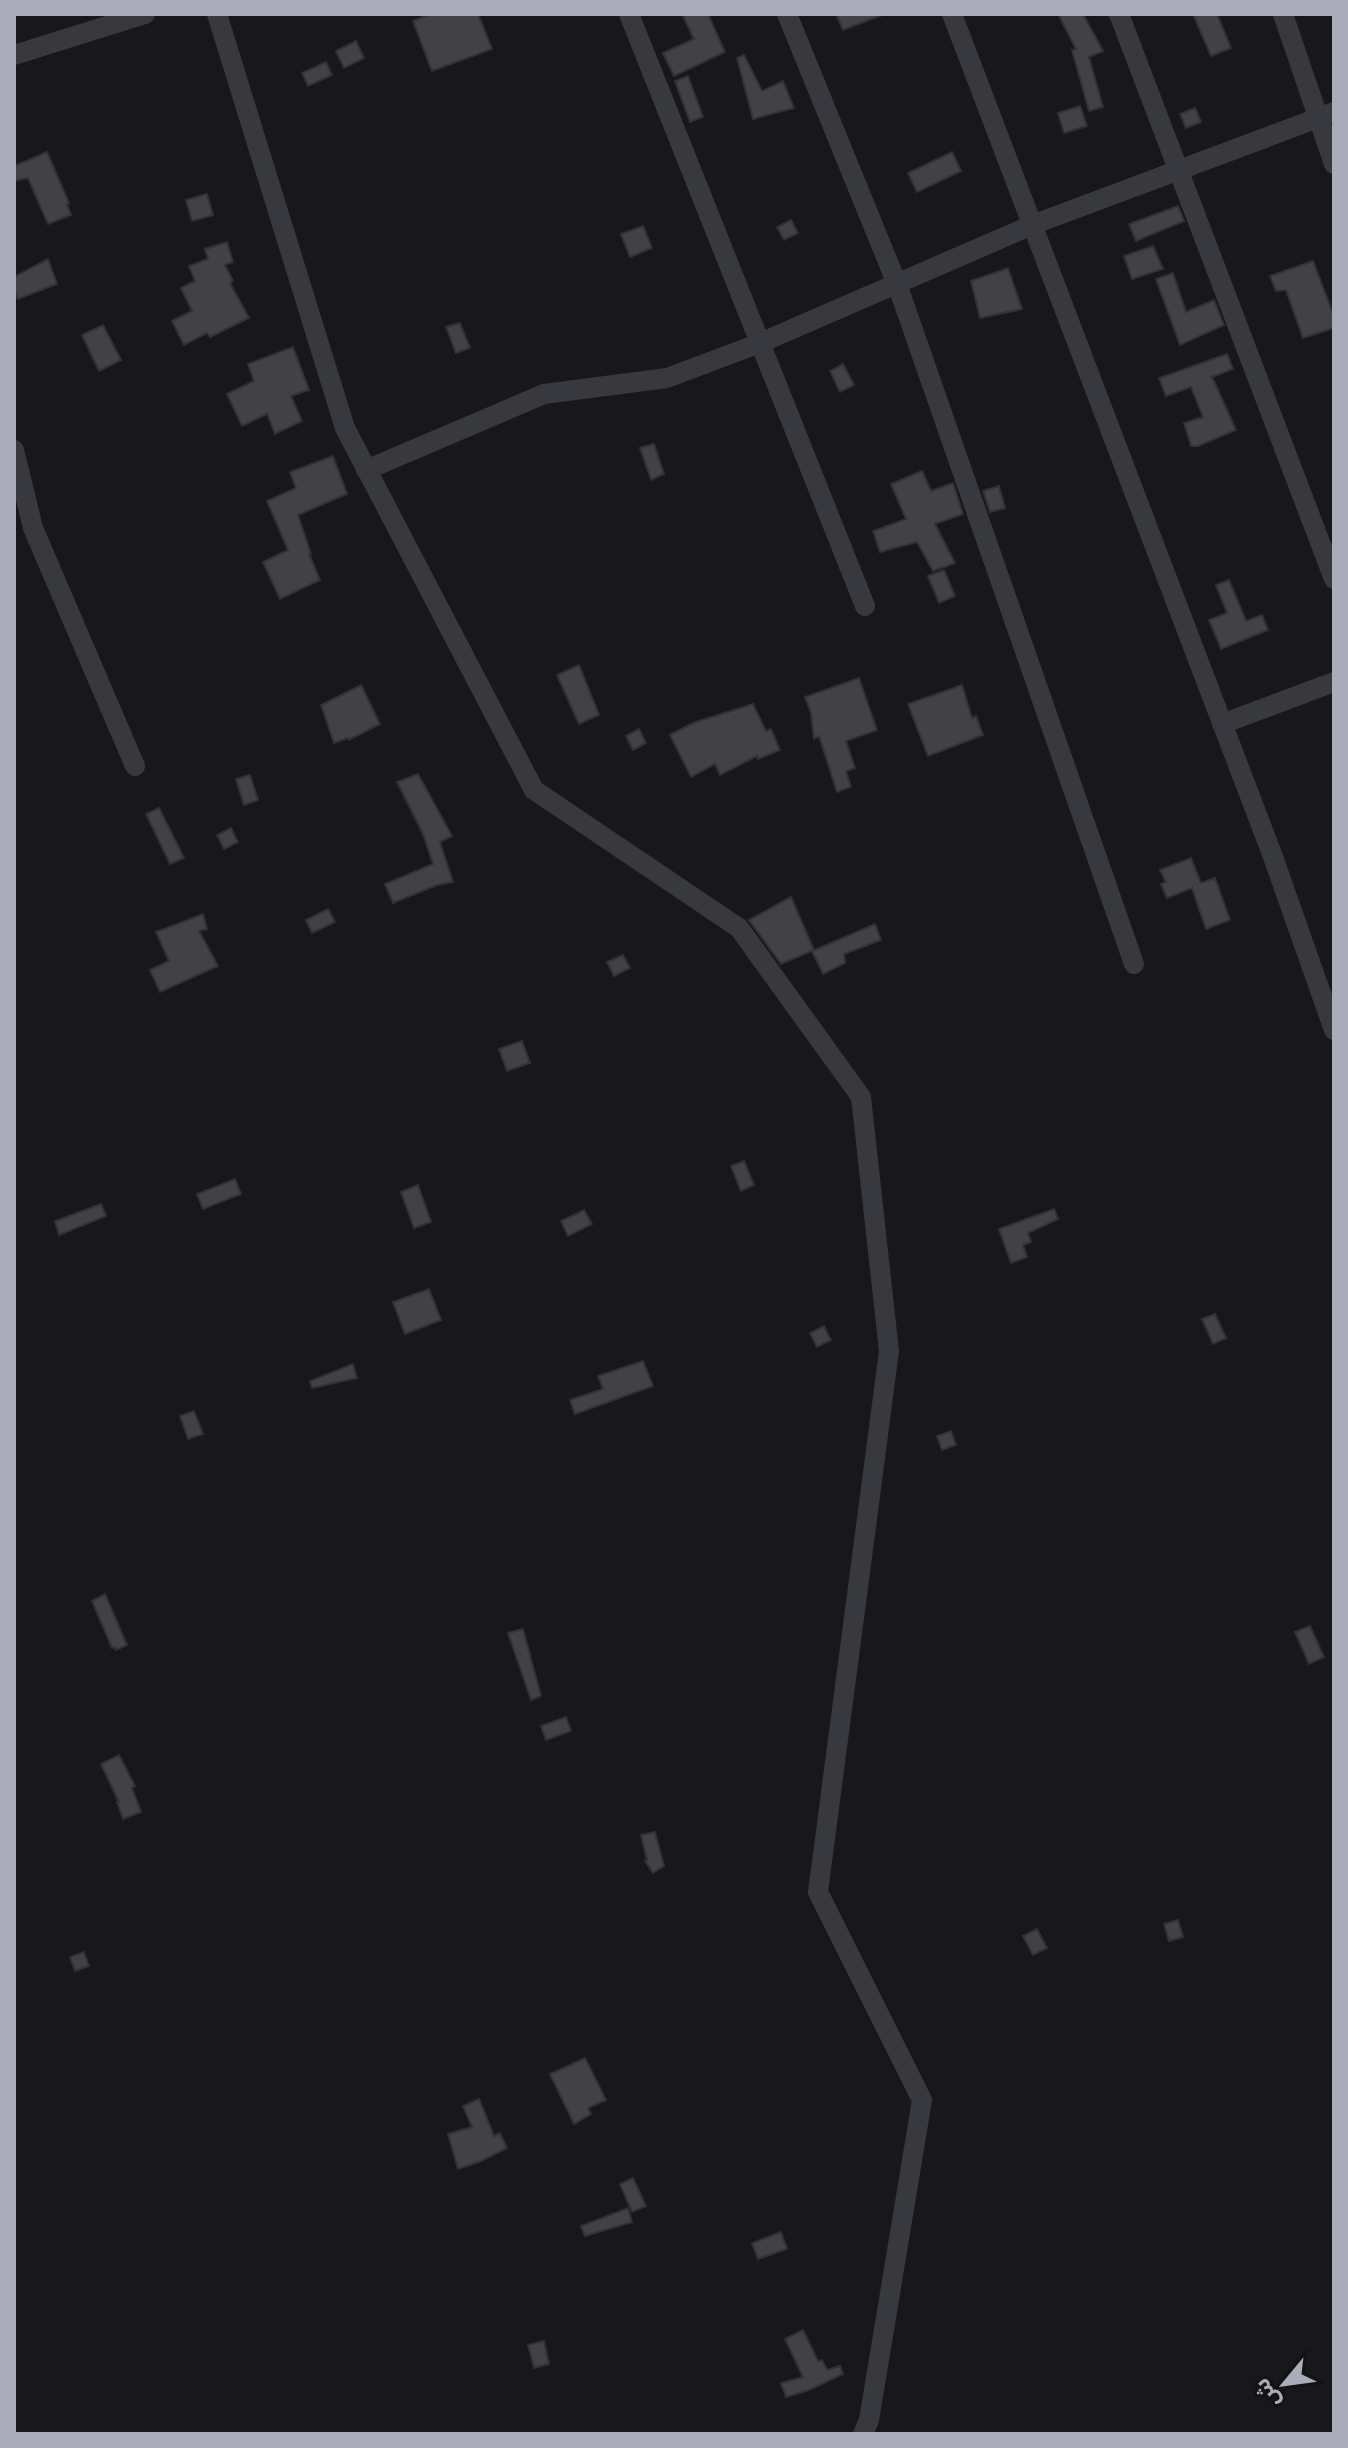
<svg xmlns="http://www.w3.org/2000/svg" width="1348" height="2448" viewBox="0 0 1348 2448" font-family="'IBM Plex Sans','Noto Sans Arabic',sans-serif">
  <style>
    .building { fill: #424146; stroke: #323135; stroke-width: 2 }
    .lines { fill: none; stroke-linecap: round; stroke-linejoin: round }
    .minor { stroke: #38393e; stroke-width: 20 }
  </style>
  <rect width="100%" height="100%" fill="#181719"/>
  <!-- building -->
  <g class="building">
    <polygon points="430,14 478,14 492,49 432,71 413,21"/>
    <polygon points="682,14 708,14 725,52 674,76 663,53 694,39"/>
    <polygon points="836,14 882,14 882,15 843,30"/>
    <polygon points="1058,14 1083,14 1103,51 1089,57 1103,107 1089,111 1072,50 1076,49"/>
    <polygon points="1193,14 1217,14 1231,48 1211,56"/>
    <polygon points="356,41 364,58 344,68 336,51"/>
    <polygon points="744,55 762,91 783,81 794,108 753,119 737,58"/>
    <polygon points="326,62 332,75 308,86 302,73"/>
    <polygon points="688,76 703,117 690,122 675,81"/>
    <polygon points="1080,106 1087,126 1064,133 1058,113"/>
    <polygon points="1195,108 1201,122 1186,128 1180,114"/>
    <polygon points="47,152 69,203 67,204 71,215 48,224 28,178 14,181 14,166"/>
    <polygon points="952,152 961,171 917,192 908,173"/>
    <polygon points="207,194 213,215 192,221 186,200"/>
    <polygon points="1178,206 1184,221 1136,241 1129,224"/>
    <polygon points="791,220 798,233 784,240 777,227"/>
    <polygon points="643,226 652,248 630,257 621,234"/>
    <polygon points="227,242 233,262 225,265 233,281 230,283 249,318 210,337 207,333 184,345 172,321 192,311 181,288 195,281 189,266 208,259 205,249"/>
    <polygon points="1153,246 1163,269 1132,279 1124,256"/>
    <polygon points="48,259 57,284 18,299 14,291 14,277"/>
    <polygon points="1313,261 1334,316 1334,328 1303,338 1286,290 1276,291 1270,276"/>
    <polygon points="1008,268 1022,309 980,318 971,281"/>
    <polygon points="1173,273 1186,312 1214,300 1224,325 1180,345 1156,279"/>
    <polygon points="460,323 470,348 456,353 446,327"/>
    <polygon points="103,325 121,360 99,371 82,335"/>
    <polygon points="293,347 309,390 291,396 302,421 275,434 267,414 242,426 227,394 254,381 248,364"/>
    <polygon points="1227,354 1233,369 1212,377 1236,430 1198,446 1191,446 1184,423 1203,417 1191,387 1166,396 1159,378"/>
    <polygon points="843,364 854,385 840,392 830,371"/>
    <polygon points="654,444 664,474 651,480 640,448"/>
    <polygon points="333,456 347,494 298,515 311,554 309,554 320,580 280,599 263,562 288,550 267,501 296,488 290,472"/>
    <polygon points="922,471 931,491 953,483 963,514 935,524 955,563 933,571 917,542 880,552 873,531 906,519 891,484"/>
    <polygon points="999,486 1005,508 990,512 983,491"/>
    <polygon points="944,570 955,596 939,603 928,576"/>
    <polygon points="1229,580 1246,621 1262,615 1268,630 1221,649 1209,620 1227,613 1216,585"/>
    <polygon points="579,665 599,715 579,724 557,675"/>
    <polygon points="859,678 877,730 846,741 855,768 846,771 851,787 837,792 819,736 814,739 811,713 805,697"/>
    <polygon points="361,685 380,724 349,740 348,738 334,743 321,705"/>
    <polygon points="962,685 972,718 976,716 983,735 928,756 908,704"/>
    <polygon points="753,704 766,731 771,729 780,750 758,759 757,756 720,775 715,764 691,777 670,735 693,723"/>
    <polygon points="639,729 646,743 633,750 626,736"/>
    <polygon points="418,774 452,836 440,842 453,882 437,885 393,903 385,884 433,864 423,834 397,782"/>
    <polygon points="250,775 258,800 244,805 236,779"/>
    <polygon points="159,808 184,858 170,864 146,814"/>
    <polygon points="231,828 238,842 224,849 217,835"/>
    <polygon points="1191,858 1201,883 1215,878 1230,920 1206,929 1192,888 1167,898 1161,884 1166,882 1160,870"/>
    <polygon points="791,897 814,950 781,964 749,920"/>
    <polygon points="328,909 335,922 312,933 306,920"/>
    <polygon points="203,914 207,929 199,931 218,966 160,992 150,970 169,961 156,932"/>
    <polygon points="875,924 881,940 844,954 845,963 823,974 812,951"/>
    <polygon points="623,955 630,968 614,976 607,962"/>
    <polygon points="522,1041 530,1063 507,1071 499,1049"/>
    <polygon points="744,1161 754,1185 741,1191 731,1166"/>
    <polygon points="235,1179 241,1194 203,1209 197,1194"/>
    <polygon points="418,1185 431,1222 414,1228 401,1192"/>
    <polygon points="101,1204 106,1216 59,1235 55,1221"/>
    <polygon points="1054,1209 1058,1219 1028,1233 1031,1242 1023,1245 1027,1257 1011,1263 999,1229"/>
    <polygon points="584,1210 592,1224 568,1236 561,1221"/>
    <polygon points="429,1289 441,1320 405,1334 393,1302"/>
    <polygon points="1215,1314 1226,1338 1213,1344 1202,1319"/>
    <polygon points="824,1326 831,1340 817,1347 810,1333"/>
    <polygon points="643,1361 653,1386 575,1414 570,1400 603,1389 598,1376"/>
    <polygon points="353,1364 357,1378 312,1388 310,1381"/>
    <polygon points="194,1411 203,1434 188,1439 180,1416"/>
    <polygon points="951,1431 956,1445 942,1450 937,1436"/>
    <polygon points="105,1594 127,1645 116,1650 115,1647 112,1648 92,1601"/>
    <polygon points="1310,1626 1324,1657 1309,1664 1295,1632"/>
    <polygon points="523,1629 541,1696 531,1700 508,1633"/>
    <polygon points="566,1717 571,1731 546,1740 541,1726"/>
    <polygon points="119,1755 135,1786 132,1788 141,1812 123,1819 117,1802 119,1802 101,1764"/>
    <polygon points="655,1832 664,1866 653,1873 645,1861 647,1860 641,1835"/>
    <polygon points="1178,1920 1183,1937 1169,1941 1164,1924"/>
    <polygon points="1037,1929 1047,1948 1033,1955 1023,1936"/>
    <polygon points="84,1952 89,1966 75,1971 70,1957"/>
    <polygon points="585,2058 606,2100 588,2108 591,2114 574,2124 550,2074"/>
    <polygon points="479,2099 494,2136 500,2133 507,2148 479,2162 458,2169 448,2134 472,2127 463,2106"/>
    <polygon points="633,2178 646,2206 632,2212 620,2184"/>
    <polygon points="628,2208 632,2222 585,2236 581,2226"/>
    <polygon points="781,2232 787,2249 758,2259 752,2243"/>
    <polygon points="803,2330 818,2361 822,2360 827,2370 840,2366 843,2374 809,2390 786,2397 781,2383 803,2377 785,2339"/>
    <polygon points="544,2341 549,2364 534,2368 528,2345"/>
  </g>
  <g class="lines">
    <!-- minor -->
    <g class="minor">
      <polyline points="217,14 345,428 534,790 739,928 861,1097 889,1351 818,1892 922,2100 869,2420 863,2434"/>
      <polyline points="629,14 865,606"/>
      <polyline points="787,14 897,284 1134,964"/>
      <polyline points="952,14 1272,854 1334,1030"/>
      <polyline points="1119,14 1334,579"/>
      <polyline points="1283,14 1334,164"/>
      <polyline points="14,55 145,14"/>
      <polyline points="14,450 33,528 135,766"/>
      <polyline points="366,470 544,394 667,378 760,343 1032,225 1334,112"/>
      <polyline points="1222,724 1334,682"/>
    </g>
  </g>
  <!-- border -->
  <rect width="1348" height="2448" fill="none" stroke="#aaacb9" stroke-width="32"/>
  <!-- north arrow -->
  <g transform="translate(1284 2384) rotate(241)" stroke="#131214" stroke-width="6" paint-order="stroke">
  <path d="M0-6L14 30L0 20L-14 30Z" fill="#aaacb9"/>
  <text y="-12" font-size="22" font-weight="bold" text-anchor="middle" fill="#aaacb9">ش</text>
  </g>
</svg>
